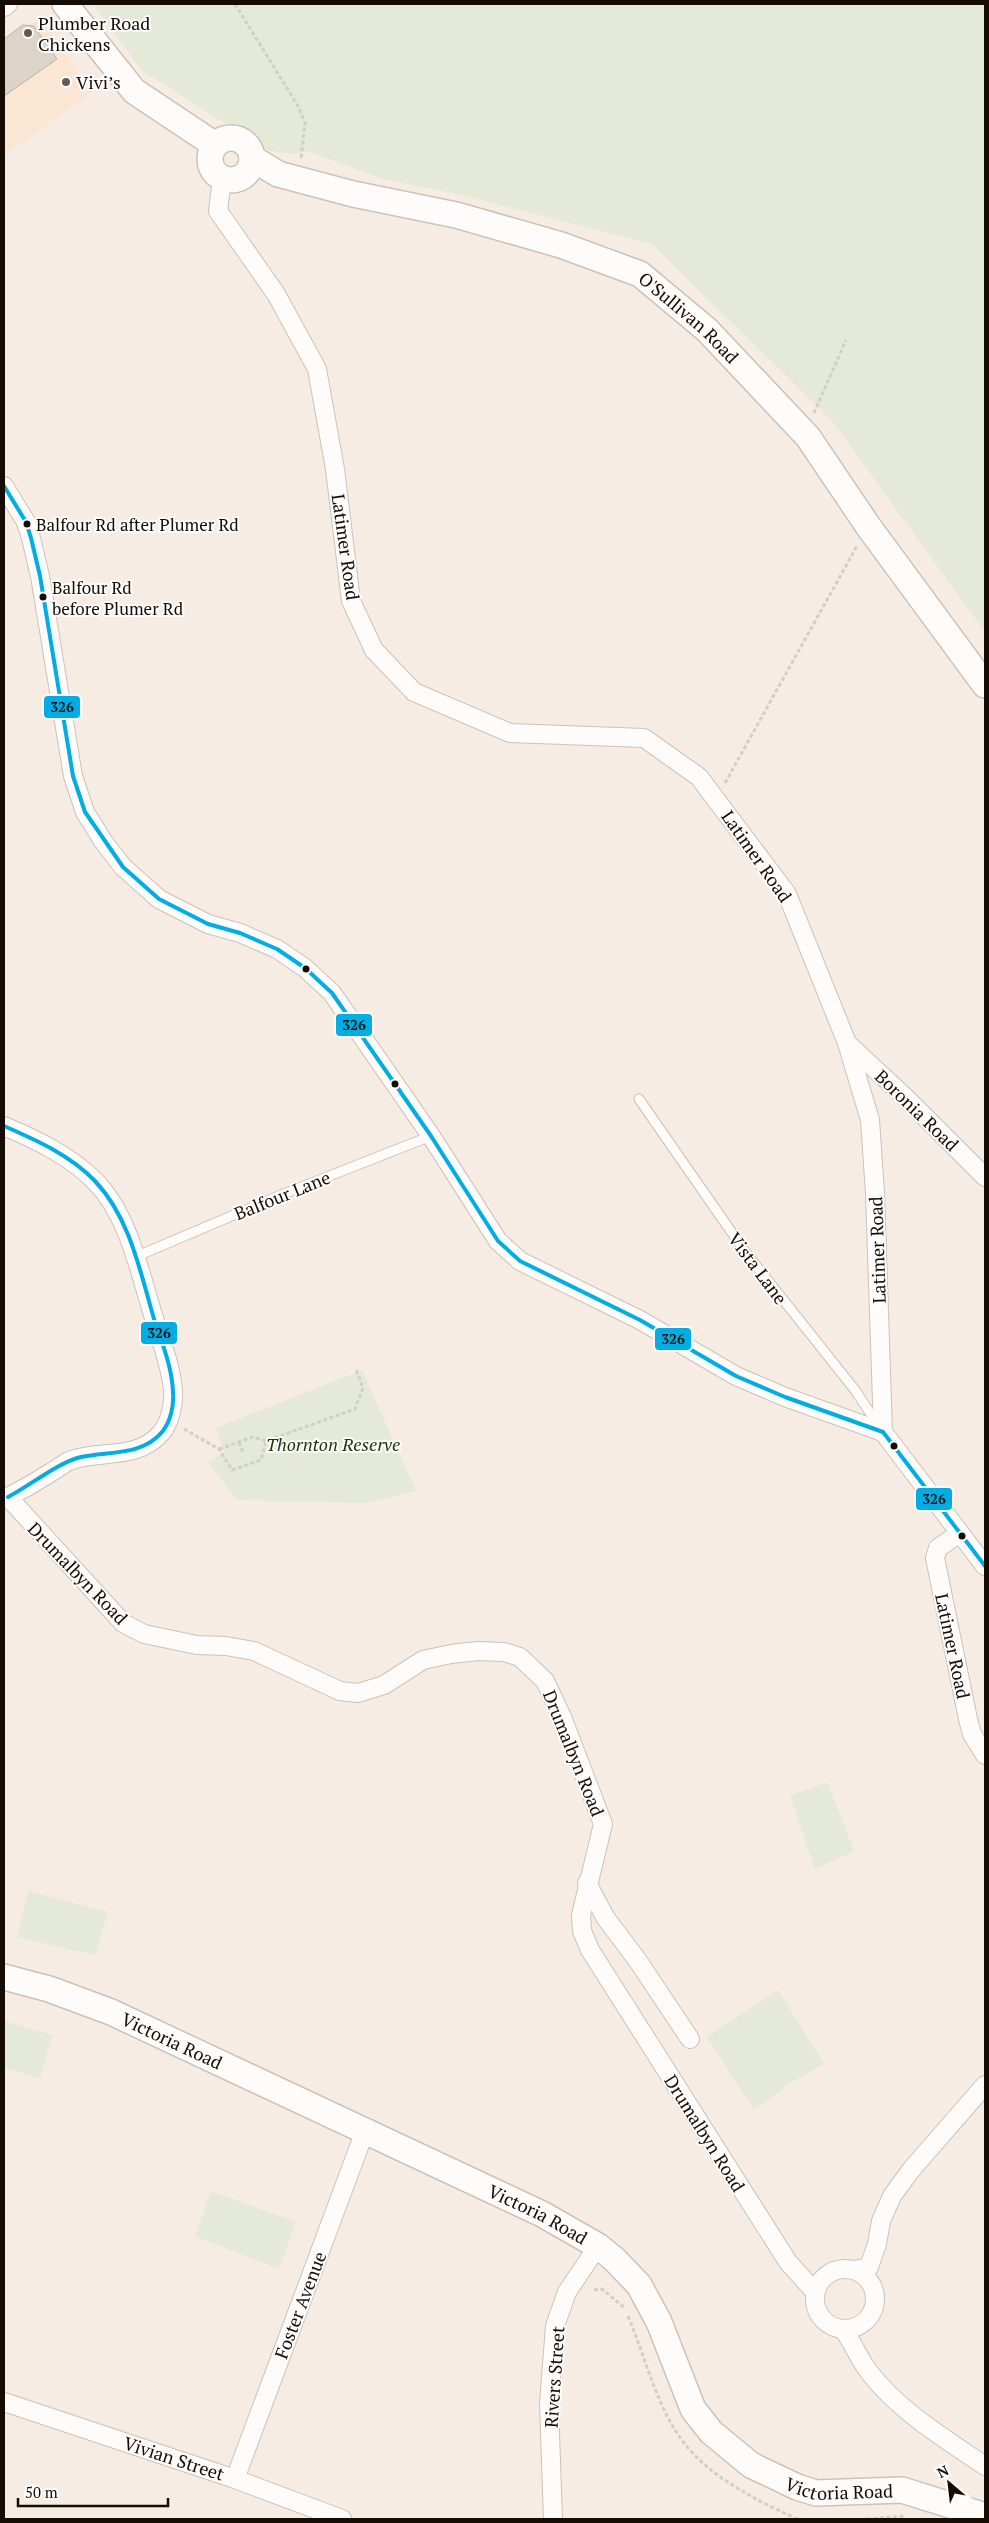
<svg xmlns="http://www.w3.org/2000/svg" width="989" height="2523" viewBox="0 0 989 2523" font-family="'PT Serif',serif">
  <style>
    .built { fill: #fbe6d4 }
    .green { fill: #e5e9d7 }
    .building { fill: #dcd3c9; stroke: #bbb2a8 }
    .lines { fill: none; stroke-linecap: round; stroke-linejoin: round }
    .lane-casing { stroke: #ccc2b9; stroke-width: 11 }
    .street-casing { stroke: #ccc2b9; stroke-width: 20 }
    .secondary-casing { stroke: #ccc2b9; stroke-width: 28 }
    .path { stroke: #d1cecc; stroke-width: 3; stroke-dasharray: 4 2.5; stroke-linecap: butt }
    .lane { stroke: #fefcfb; stroke-width: 9 }
    .street { stroke: #fefcfb; stroke-width: 18 }
    .secondary { stroke: #fefcfb; stroke-width: 25 }
    .bus-1-casing { stroke: #fdfdfd; stroke-width: 8 }
    .bus-1 { stroke: #01ade3; stroke-width: 4 }
    .poi-dot { fill: #645a52; stroke: #fdfdfd; stroke-width: 2 }
    .bus-dot { fill: #160c04; stroke: #fdfdfd; stroke-width: 2 }
    .labels { text-anchor: middle; dominant-baseline: central; stroke-width: 4; stroke-linejoin: round; paint-order: stroke }
    .bus-label { font-size: 17px; fill: #160c04; stroke: #fdfdfd; text-anchor: start }
    .poi-label { font-size: 18px; fill: #160c04; stroke: #fdfdfd; text-anchor: start }
    .street-label { font-size: 18px; fill: #160c04; stroke: #fdfdfd }
    .park-label { font-size: 18px; font-style: italic; fill: #193700; stroke: #fdfdfd }
    .line-badge { stroke: #fdfdfd; stroke-width: 2 }
    .pale-badge-label { font-size: 14px; text-anchor: middle; font-weight: bold; fill: #111 }
  </style>
  <rect width="100%" height="100%" fill="#f6ece3"/>
  <!-- built -->
  <polygon class="built" points="40,18 92,92 4,156 4,44"/>
  <!-- green -->
  <g class="green">
    <polygon points="93,4 985,4 985,632 833,422 652,244 458,194 383,179 307,151 291,154 267,150 141,70"/>
    <polygon points="362,1370 416,1491 367,1503 237,1500 208,1462 224,1452 216,1428"/>
    <polygon points="827,1782 854,1851 815,1869 790,1796"/>
    <polygon points="28,1891 108,1912 95,1955 17,1937"/>
    <polygon points="778,1990 824,2064 790,2083 754,2110 707,2037"/>
    <polygon points="4,2021 52,2035 40,2078 4,2068"/>
    <polygon points="211,2191 296,2222 279,2269 195,2236"/>
  </g>
  <!-- building -->
  <polygon class="building" points="23,25 34,26 57,59 4,96 4,39"/>
  <g class="lines">
    <defs>
      <g id="lane">
        <polyline points="639,1099 746,1253 855,1390 880,1428"/>
        <polyline points="135,1257 281,1195 431,1136"/>
      </g>
      <g id="street">
        <polyline points="4,7 8,4"/>
        <polyline points="222,178 218,211 276,294 317,369 335,469 351,601 374,650 414,692 510,733 644,738 699,777 787,894 847,1043 870,1120 875,1193 883,1432 985,1566"/>
        <polyline points="4,486 26,522 31,538 40,576 73,776 85,812 103,841 123,867 159,899 208,924 240,933 277,949 305,968 332,993 431,1136 498,1241 520,1261 640,1320 736,1376 785,1397 883,1432"/>
        <polyline points="848,1044 905,1097 985,1177"/>
        <path d="M4 1126C37 1140 68 1155 94 1180 129 1215 139 1271 154 1318 161 1341 171 1366 173 1390 174 1404 170 1423 161 1433 137 1461 100 1449 69 1461 63 1464 57 1469 50 1473 36 1482 22 1490 8 1497"/>
        <polyline points="4,1497 8,1497 123,1623 144,1634 197,1645 226,1646 254,1651 340,1691 358,1693 384,1685 423,1660 451,1654 478,1651 504,1652 520,1657 545,1681 562,1717 603,1824 581,1915 582,1931 590,1950 788,2262 815,2292"/>
        <polyline points="960,1533 938,1548 935,1558 968,1719 972,1734 985,1755"/>
        <polyline points="587,1883 605,1917 638,1961 690,2039"/>
        <circle cx="845" cy="2299" r="30"/>
        <polyline points="854,2270 869,2267 877,2244 881,2221 892,2196 911,2170 985,2085"/>
        <path d="M843 2329C853 2343 859 2359 869 2372 900 2412 944 2438 985 2466"/>
        <polyline points="4,2402 235,2479 342,2519"/>
        <polyline points="235,2479 365,2131"/>
        <polyline points="553,2519 549,2404 555,2326 567,2292 598,2246"/>
      </g>
      <g id="secondary">
        <polyline points="65,4 134,91 215,145"/>
        <circle cx="231" cy="159" r="21"/>
        <path id="s1" d="M252 158 278 174 353 194 456 215 561 245 640 274 707 330 808 437 868 526 985 685"/>
        <path id="s2" d="M4 1977 49 1989 111 2012 542 2214 598 2246 614 2259 639 2285 659 2322 693 2409 711 2432 751 2465 797 2487 816 2493 902 2490 985 2516"/>
      </g>
    </defs>
    <!-- lane casing -->
    <use href="#lane" class="lane-casing"/>
    <!-- street casing -->
    <use href="#street" class="street-casing"/>
    <!-- secondary casing -->
    <use href="#secondary" class="secondary-casing"/>
    <!-- path -->
    <g class="path">
      <polyline points="235,4 298,106 305,123 301,159"/>
      <polyline points="814,413 846,340"/>
      <polyline points="725,783 857,546"/>
      <polyline points="184,1429 219,1449 232,1470 261,1460 266,1441"/>
      <polyline points="239,1442 243,1453"/>
      <polyline points="219,1449 253,1437 266,1441 355,1409 363,1388 356,1369"/>
      <polyline points="594,2290 602,2289 625,2308"/>
      <path d="M628 2316C644 2354 656 2403 679 2436 706 2476 756 2500 797 2519"/>
      <polyline points="867,2519 905,2516"/>
    </g>
    <!-- lane -->
    <use href="#lane" class="lane"/>
    <!-- street -->
    <use href="#street" class="street"/>
    <!-- secondary -->
    <use href="#secondary" class="secondary"/>
    <defs>
      <g id="bus-1">
        <polyline points="4,486 26,522 31,538 40,576 73,776 85,812 123,867 159,899 208,924 240,933 277,949 305,968 332,993 431,1136 498,1241 520,1261 640,1320 736,1376 785,1397 883,1432"/>
        <path d="M4 1126C36 1140 70 1155 95 1181 130 1218 140 1271 154 1319 162 1343 172 1367 173 1392 174 1405 171 1421 162 1432 142 1456 109 1451 81 1457 57 1463 31 1485 8 1497"/>
        <polyline points="883,1432 985,1566"/>
      </g>
    </defs>
    <!-- bus-1 casing -->
    <use href="#bus-1" class="bus-1-casing"/>
    <!-- bus-1 -->
    <use href="#bus-1" class="bus-1"/>
  </g>
  <!-- markers -->
  <g class="poi-dot">
    <circle cx="28" cy="33" r="5"/>
    <circle cx="66" cy="82" r="5"/>
  </g>
  <g class="bus-dot">
    <circle cx="27" cy="524" r="4.5"/>
    <circle cx="43" cy="597" r="4.5"/>
    <circle cx="306" cy="969" r="4.5"/>
    <circle cx="395" cy="1084" r="4.5"/>
    <circle cx="894" cy="1446" r="4.5"/>
    <circle cx="962" cy="1536" r="4.5"/>
  </g>
  <g class="labels">
    <!-- bus labels -->
    <g class="bus-label">
      <text x="36" y="524">Balfour Rd after Plumer Rd</text>
      <text x="52" y="587">Balfour Rd<tspan x="52" dy="21">before Plumer Rd</tspan></text>
    </g>
    <!-- poi labels -->
    <g class="poi-label">
      <text x="38" y="23">Plumber Road<tspan x="38" dy="21">Chickens</tspan></text>
      <text x="76" y="82">Vivi’s</text>
    </g>
    <!-- street labels -->
    <g class="street-label">
      <text stroke="none"><textPath href="#s1" startOffset="472">O'Sullivan Road</textPath></text>
      <text transform="translate(346 547) rotate(82)">Latimer Road</text>
      <text transform="translate(757 856) rotate(55)">Latimer Road</text>
      <text transform="translate(917 1110) rotate(44)">Boronia Road</text>
      <text transform="translate(282 1195) rotate(-22)">Balfour Lane</text>
      <text transform="translate(877 1250) rotate(-92)">Latimer Road</text>
      <text transform="translate(758 1268) rotate(53)">Vista Lane</text>
      <text transform="translate(78 1573) rotate(46)">Drumalbyn Road</text>
      <text transform="translate(953 1646) rotate(78)">Latimer Road</text>
      <text transform="translate(574 1753) rotate(68)">Drumalbyn Road</text>
      <text stroke="none"><textPath href="#s2" startOffset="180">Victoria Road</textPath></text>
      <text transform="translate(705 2133) rotate(58)">Drumalbyn Road</text>
      <text stroke="none"><textPath href="#s2" startOffset="585">Victoria Road</textPath></text>
      <text transform="translate(300 2305) rotate(-69)">Foster Avenue</text>
      <text transform="translate(554 2377) rotate(-86)">Rivers Street</text>
      <text transform="translate(174 2458) rotate(18)">Vivian Street</text>
      <text stroke="none"><textPath href="#s2" startOffset="1020">Victoria Road</textPath></text>
    </g>
    <!-- park labels -->
    <g class="park-label">
      <text x="333" y="1444">Thornton Reserve</text>
    </g>
  </g>
  <g class="line-badge">
    <rect x="43" y="695" width="38" height="24" rx="5" fill="#01ade3"/>
    <rect x="335" y="1013" width="38" height="24" rx="5" fill="#01ade3"/>
    <rect x="140" y="1321" width="38" height="24" rx="5" fill="#01ade3"/>
    <rect x="654" y="1327" width="38" height="24" rx="5" fill="#01ade3"/>
    <rect x="915" y="1487" width="38" height="24" rx="5" fill="#01ade3"/>
  </g>
  <g class="pale-badge-label">
    <text x="62" y="712">326</text>
    <text x="354" y="1030">326</text>
    <text x="159" y="1338">326</text>
    <text x="673" y="1344">326</text>
    <text x="934" y="1504">326</text>
  </g>
  <!-- border -->
  <rect width="989" height="2523" fill="none" stroke="#160c04" stroke-width="10"/>
  <!-- north arrow -->
  <g transform="translate(949 2483) rotate(332)" stroke="#fdfdfd" stroke-width="4" paint-order="stroke">
  <path d="M0-4L9 19L0 12L-9 19Z" fill="#160c04"/>
  <text y="-8" font-size="14" font-weight="bold" text-anchor="middle" fill="#160c04">N</text>
  </g>
  <!-- scale -->
  <path d="M18 2498v8h150v-8" fill="none" stroke="#160c04" stroke-width="2.5"/>
  <text x="25" y="2498" font-size="15" fill="#160c04" stroke="#fdfdfd" stroke-width="4" paint-order="stroke">50 m</text>
</svg>
